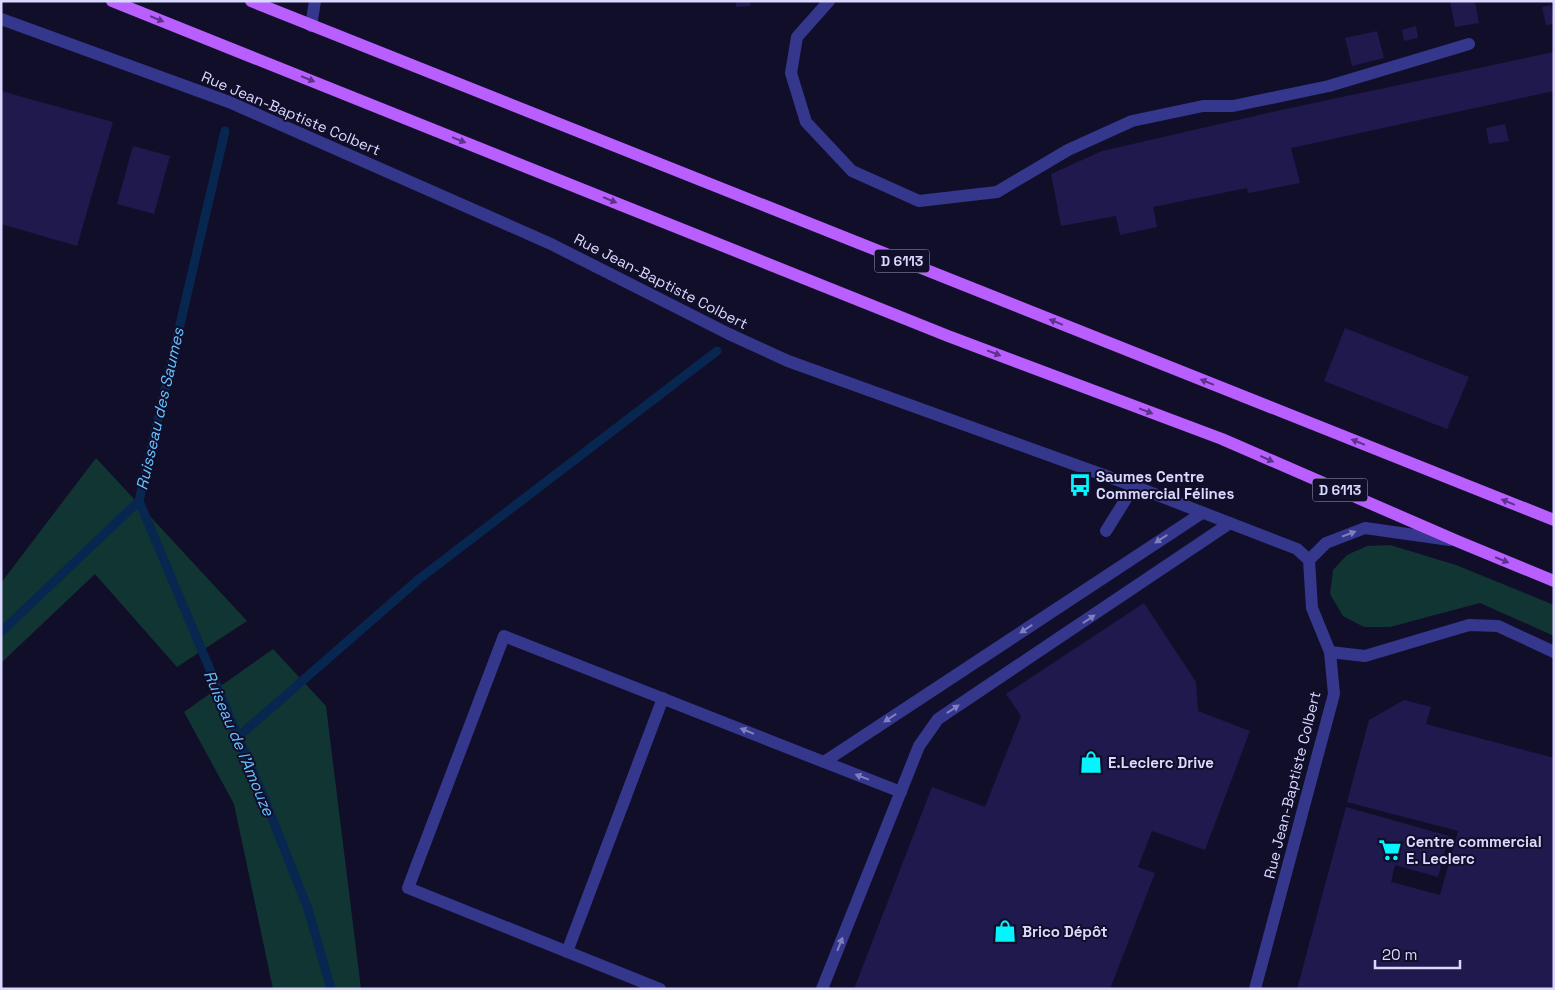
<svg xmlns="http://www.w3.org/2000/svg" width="1555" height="990" viewBox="0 0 1555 990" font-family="'Space Grotesk',sans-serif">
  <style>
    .green { fill: #113532 }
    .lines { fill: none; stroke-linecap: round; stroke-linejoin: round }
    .stream { stroke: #082750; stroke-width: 9 }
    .building { fill: #20194d }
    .minor { stroke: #35378d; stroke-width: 12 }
    .major { stroke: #b95fff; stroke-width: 12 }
    .oneway { fill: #5d328a }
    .oneway2 { fill: #7f7fc0 }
    .labels { text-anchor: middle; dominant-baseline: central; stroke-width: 4; stroke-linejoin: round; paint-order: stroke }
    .shield { fill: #110e2a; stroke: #9e9bbf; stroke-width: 1 }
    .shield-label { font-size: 14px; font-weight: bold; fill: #dad8ff }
    .street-label { font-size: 15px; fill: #dad8ff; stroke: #110e2a }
    .poi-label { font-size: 15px; font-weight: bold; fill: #dad8ff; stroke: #110e2a; text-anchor: start }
    .water-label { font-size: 16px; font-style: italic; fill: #66c1ff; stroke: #110e2a }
  </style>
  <rect width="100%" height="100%" fill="#110e2a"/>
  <!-- green -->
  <g class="green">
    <polygon points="96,458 247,621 177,667 95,574 1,663 1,583"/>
    <polygon points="1390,545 1456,565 1554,605 1554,636 1480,603 1390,627 1364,627 1343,616 1330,594 1333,570 1347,555 1367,546"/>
    <polygon points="273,649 326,706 361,989 273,989 234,804 184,712"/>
  </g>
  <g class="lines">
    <!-- stream -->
    <g class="stream">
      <polyline points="139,501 265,800 308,909 331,989"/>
      <polyline points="1,632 139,501 225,131"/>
      <polyline points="238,737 419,579 717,351"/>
    </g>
  </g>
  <!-- building -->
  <g class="building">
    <polygon points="736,1 750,1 750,6 736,7"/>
    <polygon points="1450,1 1475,1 1479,23 1455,27"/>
    <polygon points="1551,5 1554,24 1546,25 1542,7"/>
    <polygon points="1416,26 1418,38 1404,41 1402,30"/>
    <polygon points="1377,31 1384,58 1352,66 1345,38"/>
    <polygon points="1554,52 1554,91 1291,148 1300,183 1248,193 1247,188 1153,207 1157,227 1120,235 1116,216 1061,226 1051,174 1102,151 1281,110"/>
    <polygon points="1,91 113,122 77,246 1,224"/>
    <polygon points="1505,124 1509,141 1489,144 1486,128"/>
    <polygon points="133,146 170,156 154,214 117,204"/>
    <polygon points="1345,328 1469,377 1447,429 1324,381"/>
    <polygon points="1144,603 1196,682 1198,711 1250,731 1205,850 1152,831 1138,867 1155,873 1110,989 854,989 932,787 985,807 1021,716 1006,694"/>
    <polygon points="1404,700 1431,707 1426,724 1554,758 1554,989 1297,989 1346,807 1449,836 1438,877 1395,865 1391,882 1440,895 1458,831 1347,802 1369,720"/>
  </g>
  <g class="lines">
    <!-- minor -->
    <g class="minor">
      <polyline points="829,1 797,37 791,73 806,122 852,171 919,201 997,192 1068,150 1132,121 1203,106 1233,106 1329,86 1469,44"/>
      <polyline points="1,19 229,102 551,244 729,334 788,361 1134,486 1297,549 1309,560"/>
      <polyline points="311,26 315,1"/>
      <polyline points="1106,531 1134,486"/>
      <polyline points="1330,652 1365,656 1469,625 1498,626 1554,652"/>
      <polyline points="824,762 901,792"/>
      <polyline points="567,952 663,698"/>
      <polyline points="660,989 408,888 504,636 824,762 1202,513"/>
      <polyline points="822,989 919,746 938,719 1230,523"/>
      <polyline points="1255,989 1334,694 1330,652 1312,608 1309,560 1326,543 1365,528 1450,540"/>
    </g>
    <!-- major -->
    <g class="major">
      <polyline points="112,1 948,336 1222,439 1457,541 1554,581"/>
      <polyline points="251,1 1554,520"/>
    </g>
  </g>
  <!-- one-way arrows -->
  <defs><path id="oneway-solid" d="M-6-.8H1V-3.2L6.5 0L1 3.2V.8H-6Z" transform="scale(1.25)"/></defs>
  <g class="oneway">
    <use href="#oneway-solid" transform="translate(157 19) rotate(22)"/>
    <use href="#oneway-solid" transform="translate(308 79) rotate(22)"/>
    <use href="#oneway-solid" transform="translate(459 140) rotate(22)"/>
    <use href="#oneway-solid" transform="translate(610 200) rotate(22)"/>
    <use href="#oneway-solid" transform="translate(1056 322) rotate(-158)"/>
    <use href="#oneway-solid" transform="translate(994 353) rotate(21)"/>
    <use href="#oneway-solid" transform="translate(1207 382) rotate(-158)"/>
    <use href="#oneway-solid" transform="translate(1146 411) rotate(21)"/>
    <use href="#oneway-solid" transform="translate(1358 442) rotate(-158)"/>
    <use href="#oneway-solid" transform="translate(1267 459) rotate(24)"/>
    <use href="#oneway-solid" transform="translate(1508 502) rotate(-158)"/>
    <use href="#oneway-solid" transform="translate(1502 560) rotate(22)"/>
  </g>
  <g class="oneway2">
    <use href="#oneway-solid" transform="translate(1349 534) rotate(-21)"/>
    <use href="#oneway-solid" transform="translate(1161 539) rotate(147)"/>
    <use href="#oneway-solid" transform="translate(1089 619) rotate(-34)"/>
    <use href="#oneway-solid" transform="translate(1026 629) rotate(147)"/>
    <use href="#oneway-solid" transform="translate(953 709) rotate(-33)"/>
    <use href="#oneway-solid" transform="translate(890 718) rotate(147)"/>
    <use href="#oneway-solid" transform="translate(747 731) rotate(-158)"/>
    <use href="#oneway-solid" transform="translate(862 777) rotate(-159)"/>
    <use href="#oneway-solid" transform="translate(840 944) rotate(-68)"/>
  </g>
  <!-- icons -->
  <defs>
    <symbol id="bus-bare" viewBox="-9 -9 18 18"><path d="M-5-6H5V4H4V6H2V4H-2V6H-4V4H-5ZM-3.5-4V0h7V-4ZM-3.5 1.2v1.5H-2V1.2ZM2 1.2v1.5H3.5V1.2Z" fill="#04f5ff" stroke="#110e2a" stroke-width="2.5" paint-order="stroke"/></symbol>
    <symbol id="shop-bare" viewBox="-9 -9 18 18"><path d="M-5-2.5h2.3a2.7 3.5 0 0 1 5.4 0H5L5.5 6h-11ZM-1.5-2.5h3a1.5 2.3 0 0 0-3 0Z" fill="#04f5ff" stroke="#110e2a" stroke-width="2.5" paint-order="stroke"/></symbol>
    <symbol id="supermarket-bare" viewBox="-9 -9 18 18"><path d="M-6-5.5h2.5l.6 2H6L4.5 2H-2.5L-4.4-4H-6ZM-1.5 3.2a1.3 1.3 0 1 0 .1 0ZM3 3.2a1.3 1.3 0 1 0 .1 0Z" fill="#04f5ff" stroke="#110e2a" stroke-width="2.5" paint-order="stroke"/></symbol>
  </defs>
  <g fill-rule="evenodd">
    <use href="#bus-bare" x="1064" y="469" width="32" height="32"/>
    <use href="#shop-bare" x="1075" y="746" width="32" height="32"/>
    <use href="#supermarket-bare" x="1374" y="834" width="32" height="32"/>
    <use href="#shop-bare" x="989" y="915" width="32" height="32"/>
  </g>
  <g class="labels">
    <!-- shield labels -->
    <g class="shield">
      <rect x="874.5" y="249.5" width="55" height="23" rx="4"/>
      <rect x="1312.5" y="478.5" width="55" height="23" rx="4"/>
    </g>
    <g class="shield-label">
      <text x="902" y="261">D 6113</text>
      <text x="1340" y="490">D 6113</text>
    </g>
    <!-- street labels -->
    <g class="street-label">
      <text transform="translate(291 113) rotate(23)">Rue Jean-Baptiste Colbert</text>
      <text transform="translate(661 281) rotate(27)">Rue Jean-Baptiste Colbert</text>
      <text transform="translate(1292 785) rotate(-76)">Rue Jean-Baptiste Colbert</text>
    </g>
    <!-- poi labels -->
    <g class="poi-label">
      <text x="1096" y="476">Saumes Centre<tspan x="1096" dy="17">Commercial Félines</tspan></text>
      <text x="1108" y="762">E.Leclerc Drive</text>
      <text x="1406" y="841">Centre commercial<tspan x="1406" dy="17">E. Leclerc</tspan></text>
      <text x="1022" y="931">Brico Dépôt</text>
    </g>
    <!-- water labels -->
    <g class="water-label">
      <text transform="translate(160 409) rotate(-77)">Ruisseau des Saumes</text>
      <text transform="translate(239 743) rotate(67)">Ruiseau de l'Amouze</text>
    </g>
  </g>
  <!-- border -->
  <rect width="1555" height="990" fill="none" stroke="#dad8ff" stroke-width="5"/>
  <!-- scale -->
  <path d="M1375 960v8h85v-8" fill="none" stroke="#dad8ff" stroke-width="2.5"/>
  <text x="1382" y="960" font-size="15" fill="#dad8ff" stroke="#110e2a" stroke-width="4" paint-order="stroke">20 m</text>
</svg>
